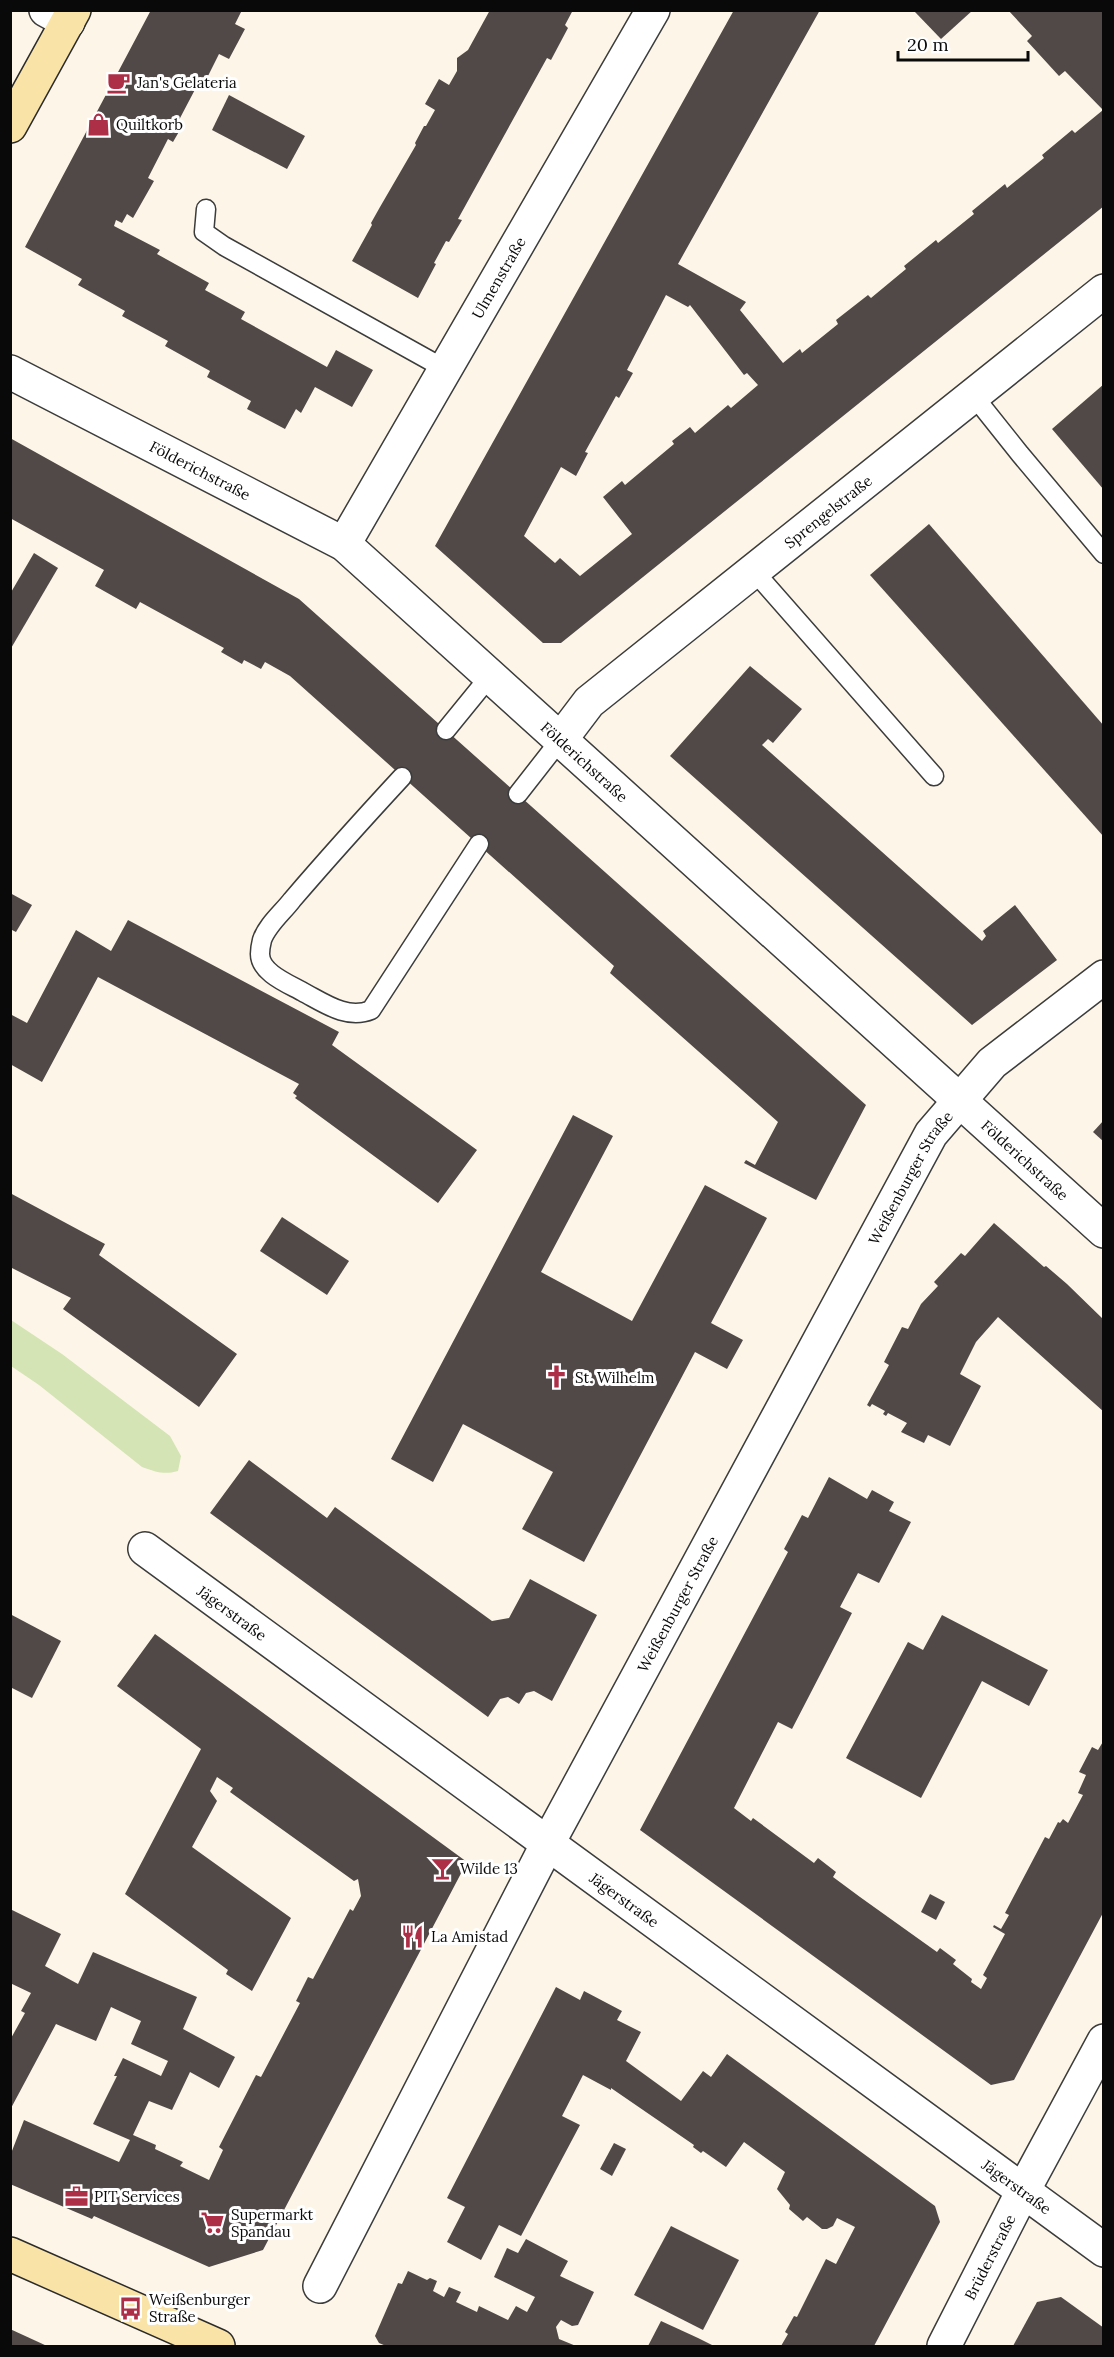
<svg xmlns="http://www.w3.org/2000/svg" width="1114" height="2357" viewBox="0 0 1114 2357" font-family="Lora,serif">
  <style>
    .green { fill: #d4e4b5 }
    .building { fill: #514947; fill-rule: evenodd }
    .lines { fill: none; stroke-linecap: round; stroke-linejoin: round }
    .lane-casing { stroke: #3c3c3c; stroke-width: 21 }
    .street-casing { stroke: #3c3c3c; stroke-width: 36 }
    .secondary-casing { stroke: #2b2b2b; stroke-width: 36 }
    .lane { stroke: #fff; stroke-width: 18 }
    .street { stroke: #fff; stroke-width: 33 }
    .secondary { stroke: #f9e3a7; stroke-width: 33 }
    .labels { text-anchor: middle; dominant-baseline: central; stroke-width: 6; stroke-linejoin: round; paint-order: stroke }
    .poi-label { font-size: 15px; fill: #090909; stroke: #fff; text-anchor: start }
    .street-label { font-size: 15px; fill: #090909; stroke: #fff }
  </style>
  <rect width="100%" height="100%" fill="#fdf6e8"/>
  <!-- green -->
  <path class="green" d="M11 1320 62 1354 170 1436 181 1456 178 1471C164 1475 156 1472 142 1467L39 1385 11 1366Z"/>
  <!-- building -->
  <g class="building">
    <polygon points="151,10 242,10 235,24 245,29 229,59 219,54 205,82 200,80 179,120 184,123 173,142 168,139 148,178 154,181 133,218 127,214 122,223 116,220 114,226 160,250 157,254 209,283 205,290 245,312 241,319 327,367 336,350 373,370 352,407 315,387 301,413 296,409 285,429 247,409 251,401 207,377 210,371 165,346 168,341 122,316 125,311 78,285 82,279 25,247"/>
    <polygon points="490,10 573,10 565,25 568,28 551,60 547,58 458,219 462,220 449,242 446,241 434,263 436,264 418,298 352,261 372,225 371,223 380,207 416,145 415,143 424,126 426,126 435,110 425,104 439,79 449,85 457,71 457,58 468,50"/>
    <path d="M734 10H820L678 264 746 302 740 310 783 363 800 349 802 353 838 324 836 320 868 295 871 298 906 269 904 266 936 240 938 243 974 214 972 211 1005 184 1007 188 1044 158 1042 155 1072 130 1075 133 1103 110 1065 71 1059 76 1027 41 1032 36 1008 10H1104V206L561 643H543L435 546ZM666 295 688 307 690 305 744 375 747 373 758 385 731 408 728 405 695 433 690 427 672 441 674 444 625 485 622 481 603 497 632 534 580 576 560 558 555 563 524 536 561 467 576 476 588 453 585 452 616 396 619 398 633 373 627 370Z"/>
    <polygon points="917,10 973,10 941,39 915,12"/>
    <polygon points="229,95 305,136 287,169 212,130"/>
    <polygon points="1104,384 1104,490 1052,429"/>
    <polygon points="10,438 299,599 866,1105 816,1200 744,1163 746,1160 755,1165 778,1122 610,973 614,966 290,676 265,662 261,669 244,660 242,664 221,652 224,648 140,602 136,609 95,586 104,570 10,518"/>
    <polygon points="929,524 1104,726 1104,837 870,575"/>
    <polygon points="34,553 58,568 10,650 10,594"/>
    <polygon points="750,666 802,709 773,743 768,739 762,745 982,941 986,936 983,931 1015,905 1057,960 972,1025 670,756"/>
    <polygon points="10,893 32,905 16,932 10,929"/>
    <polygon points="128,920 339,1032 332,1045 477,1150 438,1203 295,1098 297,1096 293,1093 299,1084 98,977 42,1082 10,1064 10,1014 27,1023 76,930 111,951"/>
    <polygon points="573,1115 613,1136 541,1272 632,1321 705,1185 767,1218 711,1323 743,1340 727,1369 695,1352 584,1562 522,1529 553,1472 463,1424 433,1482 391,1459"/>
    <polygon points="1104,1120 1104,1142 1093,1132"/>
    <polygon points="10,1193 105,1244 99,1255 237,1354 199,1407 63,1309 71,1298 10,1267"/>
    <polygon points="282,1217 349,1261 327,1295 260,1251"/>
    <polygon points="994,1223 1044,1267 1046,1266 1067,1284 1104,1320 1104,1412 998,1317 976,1342 960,1374 981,1386 950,1446 928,1435 924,1443 901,1432 907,1423 888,1413 886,1416 883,1414 885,1411 872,1404 870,1407 867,1405 889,1365 884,1362 902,1327 908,1329 921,1304 938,1286 934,1282 961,1253 965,1256"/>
    <polygon points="249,1460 327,1518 335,1507 492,1621 509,1618 530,1579 597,1615 552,1701 534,1691 526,1693 519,1704 508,1697 500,1699 488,1717 210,1513"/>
    <polygon points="829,1477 867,1499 872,1490 894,1502 889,1511 911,1522 879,1583 858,1573 840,1607 852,1613 792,1729 778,1722 734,1808 751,1821 753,1818 814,1863 818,1858 836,1872 833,1877 860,1897 937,1952 940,1948 956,1960 953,1964 972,1979 971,1982 981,1989 987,1978 983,1975 1005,1934 993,1927 994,1925 1001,1929 1009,1915 1005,1913 1045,1837 1049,1839 1058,1822 1060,1823 1063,1819 1068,1823 1083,1795 1078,1793 1086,1775 1079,1772 1092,1747 1098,1750 1104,1740 1104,1911 1014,2080 991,2085 640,1830 788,1552 784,1549 802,1515 808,1518"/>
    <polygon points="10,1614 61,1641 32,1698 10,1687"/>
    <polygon points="942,1615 1048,1670 1029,1706 982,1681 921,1798 846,1758 908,1642 923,1650"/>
    <polygon points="155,1634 467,1862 263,2250 209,2267 94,2216 92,2219 10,2184 10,2156 24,2120 119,2162 130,2140 93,2124 117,2076 114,2076 123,2058 161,2076 168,2061 131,2044 141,2021 111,2007 96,2041 56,2024 10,2110 10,2040 25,2013 21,2011 31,1993 10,1983 10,1909 61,1934 45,1966 78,1984 93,1952 197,1997 183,2029 235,2057 219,2088 190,2072 172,2110 149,2101 133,2135 156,2145 155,2149 183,2162 180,2166 209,2180 223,2150 219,2147 256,2075 261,2077 300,2003 296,2001 308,1977 313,1979 350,1909 353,1911 361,1896 358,1879 354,1881 230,1792 233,1788 217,1777 210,1791 217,1801 192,1847 291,1918 252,1991 226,1974 228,1970 125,1894 201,1749 117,1686"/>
    <polygon points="930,1894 945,1902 936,1920 921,1912"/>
    <polygon points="556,1987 580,2000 584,1991 622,2011 617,2020 641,2032 626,2061 681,2101 703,2071 711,2077 727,2054 935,2206 940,2222 874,2346 781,2346 788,2334 785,2332 794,2316 797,2317 826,2259 836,2264 855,2227 837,2218 833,2226 827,2229 822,2229 807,2217 803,2221 789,2209 790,2205 777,2189 785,2172 744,2142 726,2167 703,2151 701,2153 693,2147 694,2145 611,2088 611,2090 583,2075 562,2116 580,2125 521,2236 499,2225 481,2260 447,2242 465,2207 447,2198"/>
    <polygon points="614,2143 626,2149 612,2176 600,2169"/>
    <polygon points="671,2226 739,2260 703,2330 634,2295"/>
    <polygon points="526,2239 568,2261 560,2276 594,2292 578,2325 572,2326 561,2320 556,2327 559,2339 576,2346 386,2346 379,2343 375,2336 398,2283 402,2284 408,2271 427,2280 430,2278 437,2281 433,2291 444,2297 449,2287 461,2292 456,2302 477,2312 479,2306 508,2320 516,2306 527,2312 535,2297 494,2277 507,2248 518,2253"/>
    <polygon points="1061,2297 1104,2328 1104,2346 1013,2346 1037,2302"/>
    <polygon points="661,2321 698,2338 714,2346 648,2346"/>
    <polygon points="10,2329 47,2346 10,2346"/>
  </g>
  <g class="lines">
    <defs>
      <g id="lane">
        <polyline points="206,209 204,232 224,246 445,369"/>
        <polyline points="973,395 1020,454 1104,554"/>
        <polyline points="753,570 934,776"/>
        <polyline points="446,730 490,676"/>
        <path d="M402 777C365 817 328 858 292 900 283 912 267 925 262 940 261 944 260 950 260 954 260 973 289 984 303 992 324 1003 347 1020 371 1010L479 844"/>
        <polyline points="518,794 561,739"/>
      </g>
      <g id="street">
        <polyline points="46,10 68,22"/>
        <path id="s1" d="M10 372 344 544 1104 1231"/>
        <path id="s2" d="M344 544 653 10"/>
        <path id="s3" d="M561 739 589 702 1104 291"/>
        <path id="s4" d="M145 1549 1104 2250"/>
        <path id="s5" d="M320 2286 548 1843 931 1134 992 1063 1104 977"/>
        <path id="s6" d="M944 2346 1023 2191 1104 2041"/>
      </g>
      <g id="secondary">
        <polyline points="10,126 74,10"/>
        <polyline points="10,2254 218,2346"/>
      </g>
    </defs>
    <!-- lane casing -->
    <use href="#lane" class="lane-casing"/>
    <!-- street casing -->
    <use href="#street" class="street-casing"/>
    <!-- secondary casing -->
    <use href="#secondary" class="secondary-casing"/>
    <!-- lane -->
    <use href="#lane" class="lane"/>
    <!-- street -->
    <use href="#street" class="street"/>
    <!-- secondary -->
    <use href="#secondary" class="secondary"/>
  </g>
  <!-- icons -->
  <defs>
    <symbol id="cafe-bare" viewBox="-9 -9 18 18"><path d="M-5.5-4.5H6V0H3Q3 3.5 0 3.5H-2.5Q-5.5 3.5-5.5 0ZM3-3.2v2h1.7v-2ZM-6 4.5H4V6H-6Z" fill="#ad2e47" stroke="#fff" stroke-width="2.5" paint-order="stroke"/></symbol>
    <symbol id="shop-bare" viewBox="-9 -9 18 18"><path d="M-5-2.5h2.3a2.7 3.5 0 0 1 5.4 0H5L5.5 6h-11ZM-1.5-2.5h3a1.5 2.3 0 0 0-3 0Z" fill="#ad2e47" stroke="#fff" stroke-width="2.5" paint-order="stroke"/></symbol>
    <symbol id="church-bare" viewBox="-9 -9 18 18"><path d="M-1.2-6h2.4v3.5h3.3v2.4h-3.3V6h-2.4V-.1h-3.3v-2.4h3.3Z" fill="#ad2e47" stroke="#fff" stroke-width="2.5" paint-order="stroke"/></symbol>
    <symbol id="bar-bare" viewBox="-9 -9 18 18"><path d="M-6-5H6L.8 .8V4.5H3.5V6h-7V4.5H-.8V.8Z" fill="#ad2e47" stroke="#fff" stroke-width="2.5" paint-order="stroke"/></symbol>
    <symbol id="restaurant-bare" viewBox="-9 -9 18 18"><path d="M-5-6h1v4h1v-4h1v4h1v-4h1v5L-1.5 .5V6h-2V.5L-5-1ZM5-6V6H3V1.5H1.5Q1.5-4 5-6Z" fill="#ad2e47" stroke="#fff" stroke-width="2.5" paint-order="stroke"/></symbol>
    <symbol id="office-bare" viewBox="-9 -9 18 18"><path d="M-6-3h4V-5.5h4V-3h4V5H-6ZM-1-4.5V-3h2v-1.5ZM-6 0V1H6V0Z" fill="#ad2e47" stroke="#fff" stroke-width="2.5" paint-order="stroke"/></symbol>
    <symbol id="supermarket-bare" viewBox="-9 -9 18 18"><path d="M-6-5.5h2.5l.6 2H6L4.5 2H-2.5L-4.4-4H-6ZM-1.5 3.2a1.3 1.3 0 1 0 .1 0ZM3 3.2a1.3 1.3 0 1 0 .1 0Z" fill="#ad2e47" stroke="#fff" stroke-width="2.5" paint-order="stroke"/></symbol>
    <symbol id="bus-bare" viewBox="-9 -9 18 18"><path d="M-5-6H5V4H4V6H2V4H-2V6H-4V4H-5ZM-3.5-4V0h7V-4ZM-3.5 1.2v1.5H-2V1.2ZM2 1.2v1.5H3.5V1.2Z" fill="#ad2e47" stroke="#fff" stroke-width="2.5" paint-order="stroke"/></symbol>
  </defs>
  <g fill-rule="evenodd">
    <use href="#cafe-bare" x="102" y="66" width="33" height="33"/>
    <use href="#shop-bare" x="82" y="108" width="33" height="33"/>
    <use href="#church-bare" x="540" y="1360" width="33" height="33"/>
    <use href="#bar-bare" x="426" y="1852" width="33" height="33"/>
    <use href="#restaurant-bare" x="396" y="1920" width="33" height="33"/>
    <use href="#office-bare" x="60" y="2180" width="33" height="33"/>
    <use href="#supermarket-bare" x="196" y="2206" width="33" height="33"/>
    <use href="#bus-bare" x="114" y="2292" width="33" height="33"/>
  </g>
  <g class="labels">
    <!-- poi labels -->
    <g class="poi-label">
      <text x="137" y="82">Jan's Gelateria</text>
      <text x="116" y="124">Quiltkorb</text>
      <text x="575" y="1377">St. Wilhelm</text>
      <text x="460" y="1868">Wilde 13</text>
      <text x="431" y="1936">La Amistad</text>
      <text x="94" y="2196">PIT Services</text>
      <text x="231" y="2214">Supermarkt<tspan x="231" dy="17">Spandau</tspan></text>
      <text x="149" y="2299">Weißenburger<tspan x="149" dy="17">Straße</tspan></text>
    </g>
    <!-- street labels -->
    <g class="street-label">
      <text stroke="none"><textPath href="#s2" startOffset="308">Ulmenstraße</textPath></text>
      <text stroke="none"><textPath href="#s1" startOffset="214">Földerichstraße</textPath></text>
      <text stroke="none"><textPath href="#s3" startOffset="352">Sprengelstraße</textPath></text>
      <text stroke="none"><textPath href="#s1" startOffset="700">Földerichstraße</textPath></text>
      <text stroke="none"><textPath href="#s1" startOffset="1294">Földerichstraße</textPath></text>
      <text stroke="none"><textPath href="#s5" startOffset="1256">Weißenburger Straße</textPath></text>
      <text stroke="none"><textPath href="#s5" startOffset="770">Weißenburger Straße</textPath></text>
      <text stroke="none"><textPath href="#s4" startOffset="108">Jägerstraße</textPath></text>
      <text stroke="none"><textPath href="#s4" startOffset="594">Jägerstraße</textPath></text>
      <text stroke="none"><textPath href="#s4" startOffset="1080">Jägerstraße</textPath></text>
      <text stroke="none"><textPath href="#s6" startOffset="100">Brüderstraße</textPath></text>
    </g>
  </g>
  <!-- border -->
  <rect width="1114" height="2357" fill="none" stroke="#090909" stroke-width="24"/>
  <!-- scale -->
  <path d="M898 51v9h130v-9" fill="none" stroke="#090909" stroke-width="3"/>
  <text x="907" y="51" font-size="18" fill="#090909" stroke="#ffffff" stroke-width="4.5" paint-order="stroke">20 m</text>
</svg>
